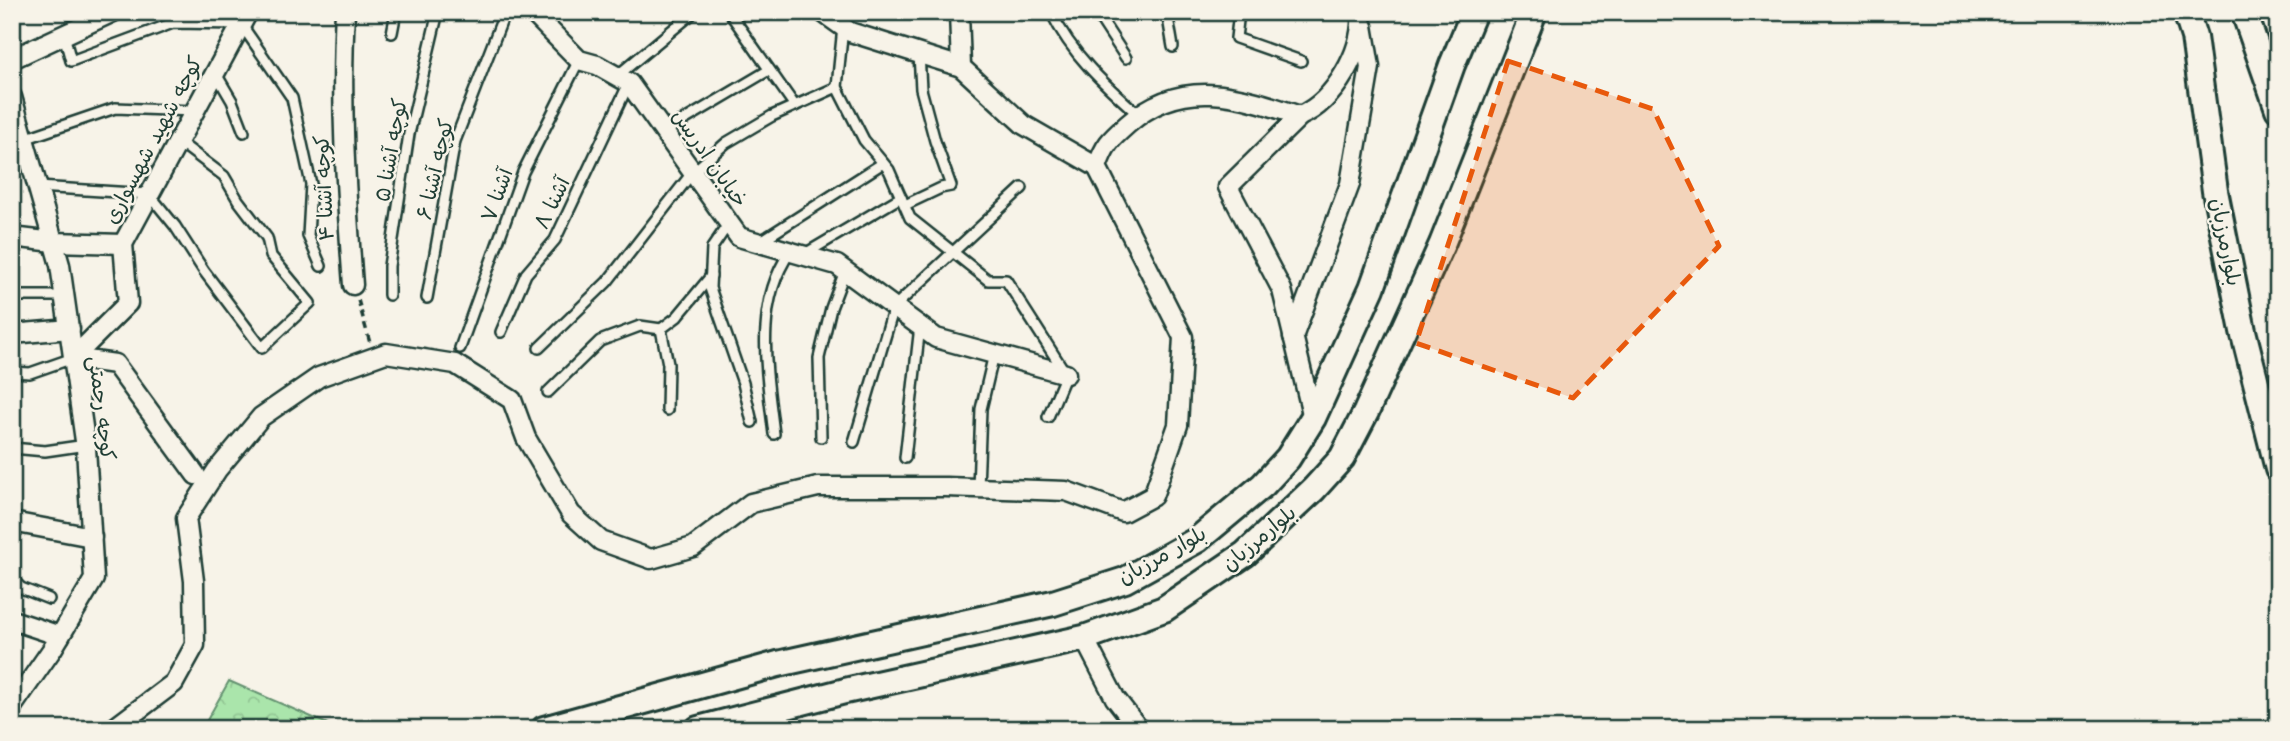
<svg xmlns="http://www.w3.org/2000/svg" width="2290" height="741" viewBox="0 0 2290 741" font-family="'Comic Neue','Playpen Sans Arabic',sans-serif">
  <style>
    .forest { fill: url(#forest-crowns); stroke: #649170; stroke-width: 2 }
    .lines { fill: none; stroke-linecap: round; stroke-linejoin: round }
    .service-casing { stroke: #1f3d34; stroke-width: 14 }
    .minor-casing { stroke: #1f3d34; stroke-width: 23 }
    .secondary-casing { stroke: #1f3d34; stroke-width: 30 }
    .path { stroke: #1f3d34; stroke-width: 3.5; stroke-dasharray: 7 5; stroke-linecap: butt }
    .service { stroke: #f7f3e8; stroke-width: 9 }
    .minor { stroke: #f7f3e8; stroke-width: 18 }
    .secondary { stroke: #f7f3e8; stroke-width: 24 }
    .marked { fill: #e8590c; fill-opacity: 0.2; stroke: #e8590c; stroke-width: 5; stroke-dasharray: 14 9; stroke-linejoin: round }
    .labels { text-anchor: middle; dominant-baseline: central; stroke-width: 5; stroke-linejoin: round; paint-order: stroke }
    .street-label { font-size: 21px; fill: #1f3d34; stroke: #f7f3e8 }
  </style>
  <defs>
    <pattern id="forest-crowns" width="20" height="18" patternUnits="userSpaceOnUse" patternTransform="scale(1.75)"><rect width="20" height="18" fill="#aae5ab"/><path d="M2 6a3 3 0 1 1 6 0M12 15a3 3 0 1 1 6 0" fill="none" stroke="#92c594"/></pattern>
  </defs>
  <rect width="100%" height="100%" fill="#f7f3e8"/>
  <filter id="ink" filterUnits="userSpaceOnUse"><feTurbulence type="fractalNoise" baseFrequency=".0143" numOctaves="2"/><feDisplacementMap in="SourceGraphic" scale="14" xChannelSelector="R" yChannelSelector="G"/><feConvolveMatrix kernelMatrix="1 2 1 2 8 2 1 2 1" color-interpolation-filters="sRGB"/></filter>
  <g filter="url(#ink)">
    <!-- forest -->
    <polygon class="forest" points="229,681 339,729 202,729"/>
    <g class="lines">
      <defs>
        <g id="service">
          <polyline points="729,12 795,106"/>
          <path d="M1051 12C1072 55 1104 84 1139 115"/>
          <polyline points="1096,12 1126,58"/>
          <polyline points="1167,12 1173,47"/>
          <polyline points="1239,12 1236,38 1301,61"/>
          <polyline points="843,27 837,87 864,140 889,170 910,218 988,280 1006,280 1066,374 1048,417"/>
          <polyline points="392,33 396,12"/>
          <polyline points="64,35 71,61 173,23 241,24 292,98 311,184 308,236 321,266"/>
          <polyline points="215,72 232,101 244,132"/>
          <polyline points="617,76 694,12"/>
          <polyline points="664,132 769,70"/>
          <polyline points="24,139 115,108 194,111"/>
          <polyline points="12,163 29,157"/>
          <polyline points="38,187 149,194 175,226 204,271 262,348 310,303 271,256 267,238 238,200 224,176 178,141"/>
          <polyline points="905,205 941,188 951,186 935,141 921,89 919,54"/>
          <polyline points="729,223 712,248 710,288 743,383 752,422"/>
          <polyline points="761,241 883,163"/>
          <polyline points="803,255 901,197"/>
          <polyline points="389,295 389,266 409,134 438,12"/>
          <polyline points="12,296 65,296"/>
          <polyline points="427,298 455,141 505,12"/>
          <polyline points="501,332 526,274 555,240 629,83"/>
          <polyline points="460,348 523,172 579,60"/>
          <polyline points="539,348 607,282 692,173 726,143 772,116 837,87"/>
          <polyline points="12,372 30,373 73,358"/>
          <polyline points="548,392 600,341 640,326 661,329"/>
          <polyline points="667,410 668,364 661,329 677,317 711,276"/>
          <path d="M774 434C767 374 753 305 790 252"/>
          <polyline points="821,437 819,358 831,308 845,271"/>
          <polyline points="854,442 894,307 1022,188"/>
          <polyline points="12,448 45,451 86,445"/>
          <polyline points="905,458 920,326"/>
          <polyline points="978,488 981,409 994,354"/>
          <polyline points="12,579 21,588 49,599"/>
        </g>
        <g id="minor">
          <path d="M345 12C340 103 346 194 353 285"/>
          <polyline points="532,12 579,60 597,65 629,83 739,237 837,265 936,338 1066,374"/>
          <polyline points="822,12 850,32 961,67 1024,125 1097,167"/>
          <polyline points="959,12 961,67"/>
          <polyline points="12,59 113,12"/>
          <polyline points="12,97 60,265 86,448 94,579 53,648 12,707"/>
          <polyline points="1300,116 1228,187 1282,290 1313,418"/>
          <polyline points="12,237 54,242 123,244"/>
          <polyline points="12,334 70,329"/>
          <polyline points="1293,337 1350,184 1370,67 1363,26"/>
          <polyline points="73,358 128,303 123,244 248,12"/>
          <polyline points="73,358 115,364 196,475"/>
          <polyline points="12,522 92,537"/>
          <polyline points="12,620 60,636"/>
          <polyline points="1084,638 1115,698 1139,729"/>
          <path d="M113 729 174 683 195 645 194 581 186 518 217 470 261 417 319 377 386 353 455 364 512 400 526 438 571 514 601 541 651 559 693 547 751 503 818 487H946L1066 491 1123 512 1153 496 1178 425 1183 337 1097 167C1105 144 1110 140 1128 124 1182 76 1239 95 1300 116 1335 101 1364 50 1361 12"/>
        </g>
        <g id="secondary">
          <polyline points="2186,12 2194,37 2215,191 2243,331 2278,469"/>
          <polyline points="2244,12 2278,109"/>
          <polyline points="544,729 778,664 1053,603 1125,580 1197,540 1263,485 1288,458 1313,418 1372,288 1452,65 1474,12"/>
          <polyline points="698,729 845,691 1084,638 1164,609 1245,554 1314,489 1342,458 1366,412 1442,244 1534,12"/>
        </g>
      </defs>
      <!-- service casing -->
      <use href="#service" class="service-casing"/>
      <!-- minor casing -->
      <use href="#minor" class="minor-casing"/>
      <!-- secondary casing -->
      <use href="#secondary" class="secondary-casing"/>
      <!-- path -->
      <polyline class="path" points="358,300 370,343"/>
      <!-- service -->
      <use href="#service" class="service"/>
      <!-- minor -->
      <use href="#minor" class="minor"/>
      <!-- secondary -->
      <use href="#secondary" class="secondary"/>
    </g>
  </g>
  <!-- marked area -->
  <path class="marked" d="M1508 61 1653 109 1719 246 1573 398 1416 343Z"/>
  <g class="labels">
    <!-- street labels -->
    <g class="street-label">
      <text transform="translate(153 140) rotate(-62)">کوچه شهید شهسواری</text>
      <text transform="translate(391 150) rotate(-80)">کوچه آشنا ۵</text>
      <text transform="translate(710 158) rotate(55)">خیابان ادریس</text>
      <text transform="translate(435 169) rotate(-77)">کوچه آشنا ۶</text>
      <text transform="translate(324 188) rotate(-93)">کوچه آشنا ۴</text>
      <text transform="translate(497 195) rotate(-70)">آشنا ۷</text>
      <text transform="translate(552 203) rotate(-64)">آشنا ۸</text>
      <text transform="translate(2226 242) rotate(79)">بلوارمرزبان</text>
      <text transform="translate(102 408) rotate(83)">کوچه رحمتی</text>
      <text transform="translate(1259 538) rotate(-40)">بلوارمرزبان</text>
      <text transform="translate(1162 555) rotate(-29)">بلوار مرزبان</text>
    </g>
  </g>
  <!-- margin -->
  <rect width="2290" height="741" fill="none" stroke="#f7f3e8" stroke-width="42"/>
  <rect x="21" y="21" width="2248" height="699" fill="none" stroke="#1f3d34" stroke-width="2.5" filter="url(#ink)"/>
</svg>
